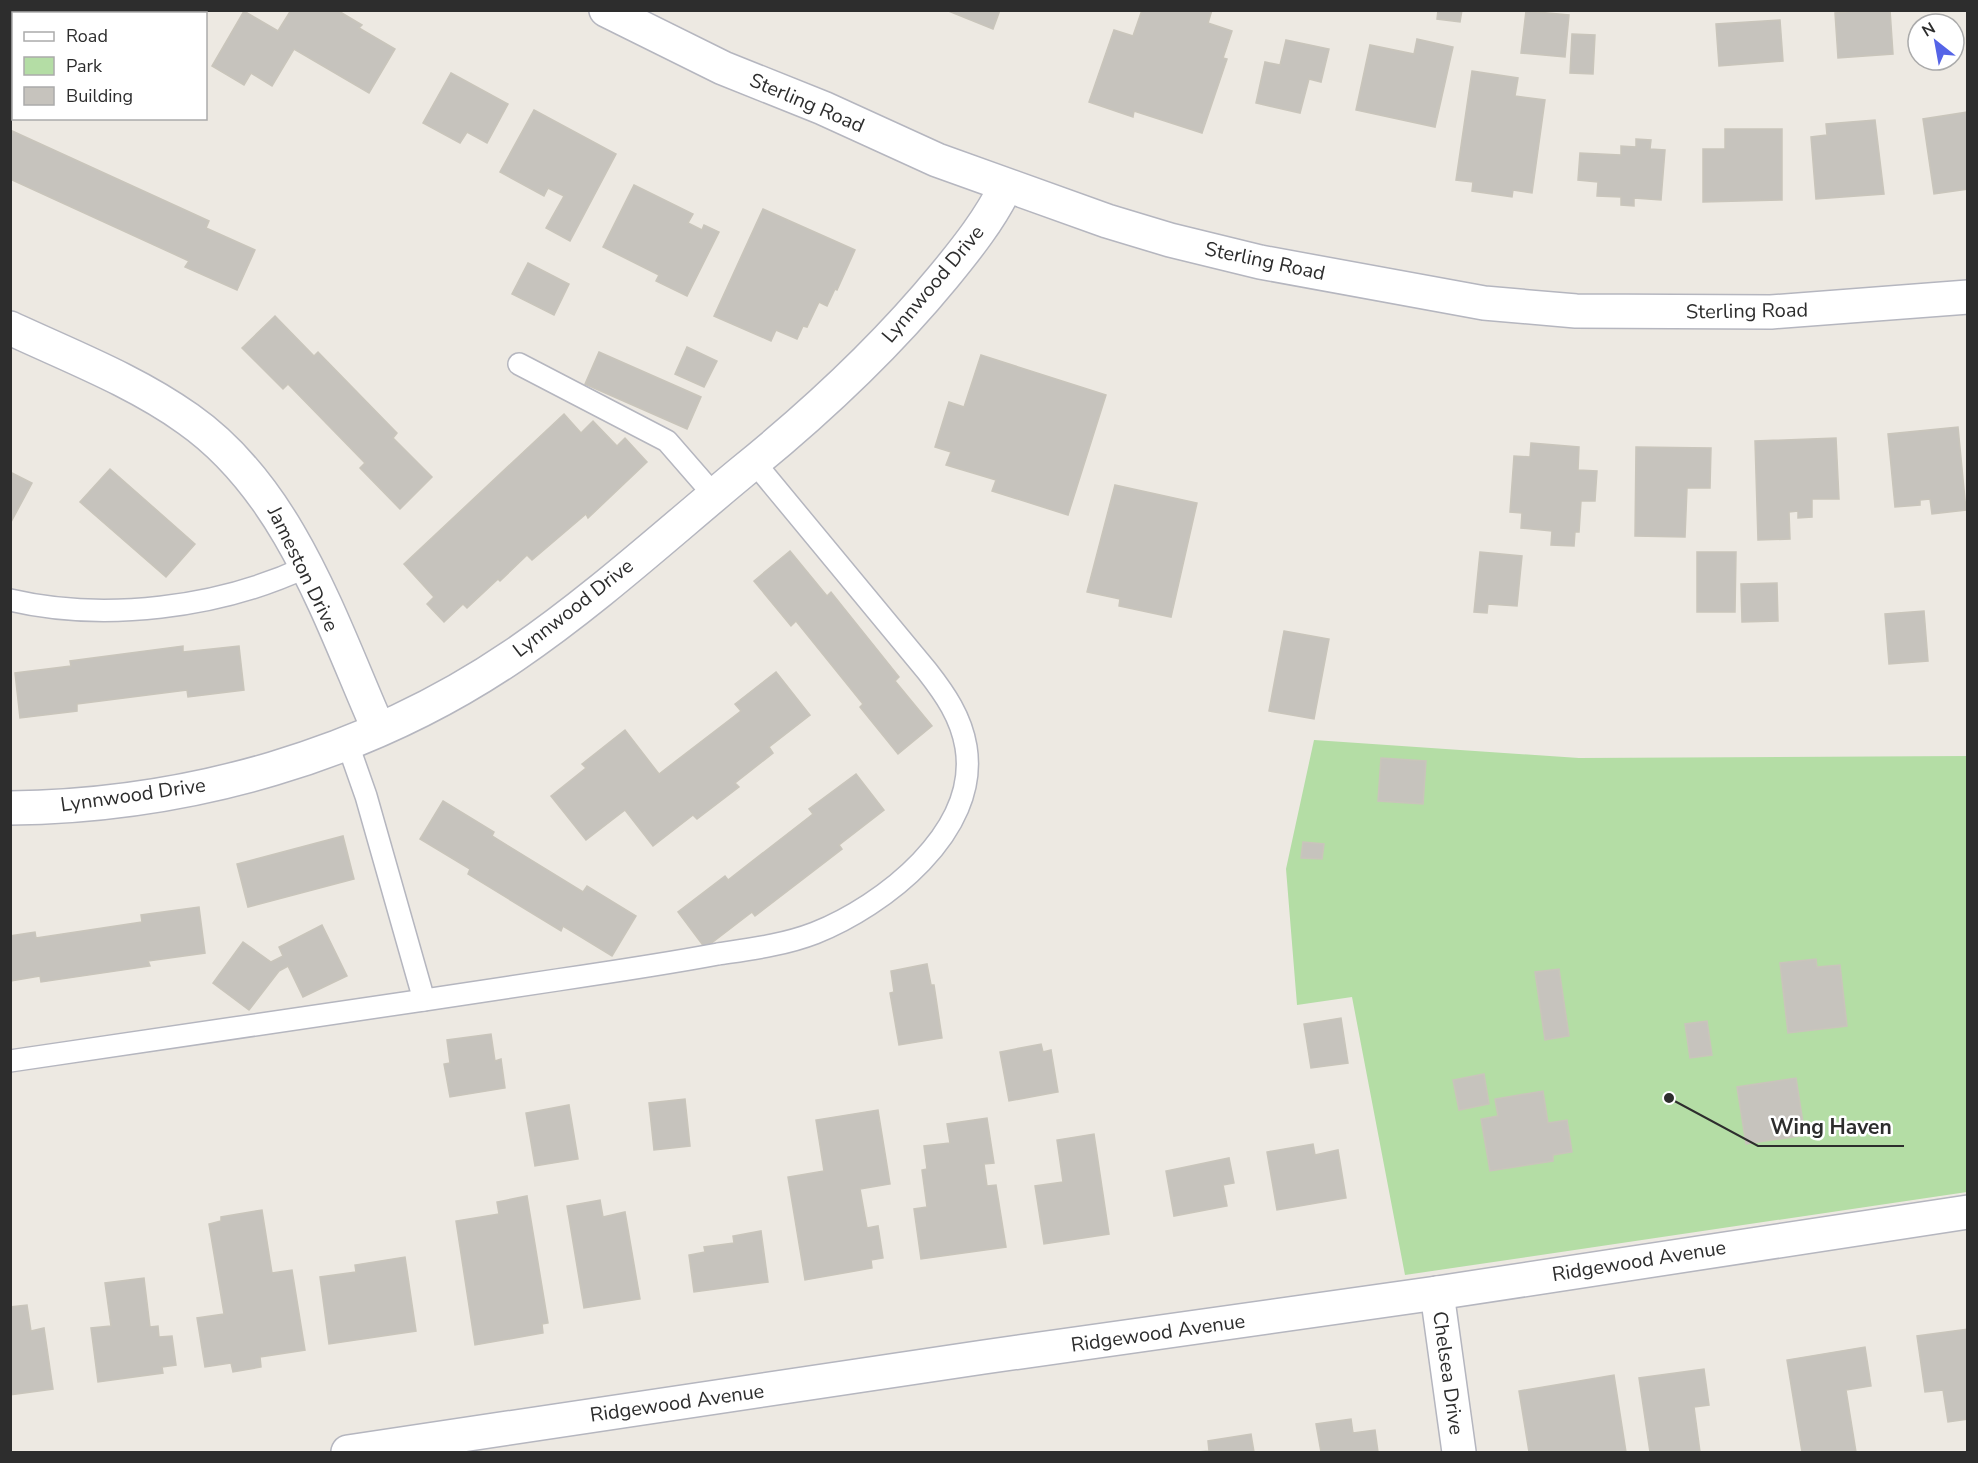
<svg xmlns="http://www.w3.org/2000/svg" width="1978" height="1463" viewBox="0 0 1978 1463" font-family="'Nunito Sans',sans-serif">
  <style>
    .green { fill: #b4dda5 }
    .building { fill: #c6c3bd; stroke: #c9c5bb; stroke-width: 1.5 }
    .lines { fill: none; stroke-linecap: round; stroke-linejoin: round }
    .lane-casing { stroke: #b5b6bf; stroke-width: 24 }
    .street-casing { stroke: #b5b6bf; stroke-width: 36 }
    .lane { stroke: #fff; stroke-width: 21 }
    .street { stroke: #fff; stroke-width: 33 }
    .labels { text-anchor: middle; dominant-baseline: central; stroke-width: 5; stroke-linejoin: round; paint-order: stroke }
    .street-label { font-size: 20px; fill: #2d2d2d; stroke: #fff }
    .leader { fill: none; stroke: #2d2d2d; stroke-width: 2 }
    .callout-dot { fill: #2d2d2d; stroke: #fff; stroke-width: 2 }
    .callout-label { font-size: 21px; text-anchor: middle; font-weight: bold; fill: #2d2d2d; stroke: #fff; stroke-width: 5; stroke-linejoin: round; paint-order: stroke }
  </style>
  <rect width="100%" height="100%" fill="#ede9e2"/>
  <!-- green -->
  <polygon class="green" points="1314,740 1579,758 1967,756 1967,1192 1405,1275 1352,997 1297,1005 1286,869"/>
  <!-- building -->
  <g class="building">
    <polygon points="291,10 337,10 362,25 359,28 395,49 369,93 294,49 272,86 251,73 244,85 212,66 244,11 278,31"/>
    <polygon points="946,10 1000,10 993,29"/>
    <polygon points="1142,10 1212,10 1208,23 1232,31 1223,58 1227,59 1202,133 1134,111 1133,117 1089,102 1114,30 1133,36"/>
    <polygon points="1438,10 1462,10 1460,22 1437,19"/>
    <polygon points="1867,10 1890,10 1893,54 1838,58 1835,13"/>
    <polygon points="1526,11 1569,15 1565,57 1521,53"/>
    <polygon points="1780,20 1783,61 1719,66 1716,24"/>
    <polygon points="1572,34 1595,35 1593,74 1570,73"/>
    <polygon points="1417,39 1453,47 1435,127 1356,110 1370,45 1414,54"/>
    <polygon points="1286,40 1329,49 1321,82 1309,79 1300,113 1256,103 1265,62 1280,65"/>
    <polygon points="1472,71 1518,78 1515,96 1545,100 1532,193 1513,190 1512,197 1472,191 1473,182 1456,180"/>
    <polygon points="451,73 508,104 487,143 467,132 460,143 423,123"/>
    <polygon points="534,110 616,154 570,241 546,228 564,196 548,188 544,196 500,172"/>
    <polygon points="1968,112 1968,189 1934,194 1923,119"/>
    <polygon points="1875,120 1884,194 1816,199 1811,137 1827,135 1826,124"/>
    <polygon points="1725,129 1782,129 1782,200 1703,202 1703,149 1725,149"/>
    <polygon points="10,130 209,221 206,228 255,250 237,290 185,267 189,261 10,179"/>
    <polygon points="1636,139 1651,140 1650,149 1665,150 1661,200 1634,198 1634,206 1621,205 1621,197 1597,196 1598,182 1578,180 1580,153 1621,155 1621,146 1636,147"/>
    <polygon points="634,185 693,214 688,223 702,230 704,225 719,232 687,296 656,281 659,275 603,247"/>
    <polygon points="763,209 855,250 837,290 835,289 827,306 819,302 807,327 803,326 797,339 776,330 771,341 714,316"/>
    <polygon points="528,263 569,284 554,315 512,294"/>
    <polygon points="275,316 314,356 318,352 397,433 393,438 432,477 400,509 360,468 365,463 288,384 283,389 242,348"/>
    <polygon points="687,347 717,361 704,387 675,374"/>
    <polygon points="599,352 701,397 687,429 585,384"/>
    <polygon points="981,355 1106,395 1068,515 992,491 996,480 946,465 951,452 935,447 949,402 964,407"/>
    <polygon points="564,414 581,433 593,421 617,446 625,438 647,462 588,518 586,514 532,560 527,555 500,581 498,579 467,608 463,604 444,622 427,604 434,597 404,564"/>
    <polygon points="1958,427 1966,510 1932,514 1930,499 1920,500 1920,505 1895,507 1888,434"/>
    <polygon points="1836,438 1839,499 1812,499 1812,517 1798,518 1798,511 1789,512 1790,539 1758,540 1755,441"/>
    <polygon points="1531,443 1579,447 1578,470 1597,471 1595,501 1581,501 1579,532 1575,532 1574,546 1551,545 1552,531 1521,528 1522,513 1510,512 1514,456 1530,457"/>
    <polygon points="1636,447 1711,448 1710,488 1687,488 1685,537 1635,536"/>
    <polygon points="110,469 195,544 166,577 80,502"/>
    <polygon points="10,472 32,483 11,522 10,522"/>
    <polygon points="1115,485 1197,503 1171,617 1119,606 1120,599 1087,592"/>
    <polygon points="790,551 827,596 831,592 899,677 895,681 932,726 898,754 860,707 863,704 796,621 791,626 754,581"/>
    <polygon points="1480,552 1522,556 1517,606 1488,604 1487,613 1474,612"/>
    <polygon points="1697,552 1736,552 1735,612 1697,612"/>
    <polygon points="1777,583 1778,621 1742,622 1741,584"/>
    <polygon points="1924,611 1928,661 1889,664 1885,614"/>
    <polygon points="1284,631 1329,639 1314,719 1269,711"/>
    <polygon points="183,646 183,652 239,646 244,690 188,697 187,690 77,704 77,711 20,718 15,673 71,666 70,661"/>
    <polygon points="776,672 810,715 769,747 773,753 735,783 739,787 697,819 693,815 653,846 625,810 586,840 551,796 586,768 582,764 625,730 659,774 741,711 735,704"/>
    <polygon points="1381,758 1426,761 1423,804 1378,801"/>
    <polygon points="856,774 884,810 839,845 842,849 755,916 752,912 705,948 678,912 725,876 728,880 813,814 809,809"/>
    <polygon points="443,801 494,832 492,836 583,892 587,886 636,916 612,956 563,926 561,931 468,874 470,869 420,839"/>
    <polygon points="343,836 354,879 248,907 237,864"/>
    <polygon points="1303,842 1324,844 1322,859 1301,858"/>
    <polygon points="199,907 205,953 148,961 150,966 41,982 40,976 10,981 10,936 35,932 36,938 142,922 141,915"/>
    <polygon points="322,925 347,976 303,997 288,966 279,971 249,1010 213,983 243,942 271,962 283,956 279,947"/>
    <polygon points="1816,959 1817,967 1840,965 1847,1026 1788,1033 1780,963"/>
    <polygon points="927,964 931,985 934,985 942,1038 899,1045 890,993 894,992 891,971"/>
    <polygon points="1559,969 1569,1036 1545,1040 1535,972"/>
    <polygon points="1341,1018 1348,1063 1311,1068 1304,1024"/>
    <polygon points="1707,1021 1712,1055 1690,1058 1685,1024"/>
    <polygon points="491,1034 495,1061 501,1059 505,1088 450,1097 444,1064 450,1063 447,1040"/>
    <polygon points="1041,1044 1043,1052 1051,1050 1058,1092 1009,1101 1000,1052"/>
    <polygon points="1484,1074 1489,1104 1459,1110 1453,1080"/>
    <polygon points="1796,1078 1805,1135 1746,1144 1737,1087"/>
    <polygon points="1543,1091 1548,1123 1567,1120 1572,1152 1553,1155 1553,1161 1490,1171 1481,1119 1498,1116 1495,1099"/>
    <polygon points="685,1099 690,1146 654,1150 649,1103"/>
    <polygon points="569,1105 578,1159 535,1166 526,1113"/>
    <polygon points="878,1110 890,1184 860,1189 867,1228 878,1226 883,1258 871,1260 872,1268 805,1280 788,1177 824,1171 816,1120"/>
    <polygon points="987,1118 994,1163 984,1164 987,1186 996,1185 1006,1247 921,1259 914,1209 927,1207 922,1170 927,1169 924,1146 950,1143 947,1124"/>
    <polygon points="1094,1134 1109,1234 1044,1244 1035,1186 1063,1182 1057,1140"/>
    <polygon points="1313,1144 1315,1155 1338,1150 1346,1198 1277,1210 1267,1152"/>
    <polygon points="1229,1158 1234,1183 1223,1185 1227,1206 1174,1216 1166,1171"/>
    <polygon points="527,1196 548,1323 542,1324 543,1333 475,1345 456,1221 499,1214 497,1202"/>
    <polygon points="600,1200 603,1217 625,1212 640,1299 584,1308 567,1206"/>
    <polygon points="262,1210 272,1273 292,1270 305,1350 260,1357 261,1367 233,1372 231,1363 205,1367 197,1318 224,1314 209,1224 221,1221 221,1217"/>
    <polygon points="761,1231 768,1282 694,1292 689,1255 705,1252 704,1247 734,1243 733,1236"/>
    <polygon points="405,1257 416,1331 329,1344 320,1277 356,1272 355,1265"/>
    <polygon points="144,1278 150,1327 158,1326 159,1337 172,1336 176,1365 162,1367 163,1373 98,1382 91,1328 111,1326 105,1283"/>
    <polygon points="27,1305 31,1331 44,1328 53,1389 10,1395 10,1307"/>
    <polygon points="1968,1329 1968,1419 1948,1422 1943,1390 1925,1392 1917,1336"/>
    <polygon points="1865,1347 1871,1386 1846,1390 1856,1452 1802,1452 1787,1360"/>
    <polygon points="1704,1369 1709,1405 1694,1407 1700,1452 1650,1452 1639,1378"/>
    <polygon points="1614,1375 1626,1452 1529,1452 1519,1391"/>
    <polygon points="1351,1419 1353,1433 1375,1430 1378,1452 1321,1452 1316,1424"/>
    <polygon points="1251,1434 1254,1452 1197,1452 1209,1451 1208,1441"/>
  </g>
  <g class="lines">
    <defs>
      <g id="lane">
        <polyline points="519,364 667,441 714,495"/>
        <path d="M10 600C104 622 219 608 306 567"/>
        <polyline points="347,742 366,796 424,1000"/>
        <path d="M10 1061C193 1033 375 1008 557 980 611 972 665 964 718 954 751 949 784 945 815 933 883 906 980 832 966 747 961 717 945 694 927 671L754 462"/>
      </g>
      <g id="street">
        <polyline points="606,10 723,68 823,108 937,160 1107,221 1170,240 1260,262 1484,303 1576,311 1771,312 1968,297"/>
        <path d="M10 328C70 356 135 381 188 419 289 490 330 619 378 728"/>
        <path d="M10 808C187 806 366 756 513 656 594 601 667 534 742 472 815 413 884 349 944 276 967 248 990 219 1006 186"/>
        <polyline points="1437,1293 1459,1452"/>
        <polyline points="348,1452 984,1357 1437,1293 1968,1212"/>
      </g>
    </defs>
    <!-- lane casing -->
    <use href="#lane" class="lane-casing"/>
    <!-- street casing -->
    <use href="#street" class="street-casing"/>
    <!-- lane -->
    <use href="#lane" class="lane"/>
    <!-- street -->
    <use href="#street" class="street"/>
  </g>
  <g class="labels">
    <!-- street labels -->
    <g class="street-label">
      <text transform="translate(807 103) rotate(23)">Sterling Road</text>
      <text transform="translate(1265 261) rotate(12)">Sterling Road</text>
      <text transform="translate(933 284) rotate(-50)">Lynnwood Drive</text>
      <text transform="translate(1747 311) rotate(-1)">Sterling Road</text>
      <text transform="translate(303 569) rotate(64)">Jameston Drive</text>
      <text transform="translate(573 608) rotate(-38)">Lynnwood Drive</text>
      <text transform="translate(133 795) rotate(-8)">Lynnwood Drive</text>
      <text transform="translate(1639 1261) rotate(-9)">Ridgewood Avenue</text>
      <text transform="translate(1158 1333) rotate(-8)">Ridgewood Avenue</text>
      <text transform="translate(1448 1373) rotate(82)">Chelsea Drive</text>
      <text transform="translate(677 1403) rotate(-8)">Ridgewood Avenue</text>
    </g>
  </g>
  <!-- callouts -->
  <path class="leader" d="M1669 1098L1758 1146H1904"/>
  <circle class="callout-dot" cx="1669" cy="1098" r="6"/>
  <g class="callout-label">
    <text x="1831" y="1134">Wing Haven</text>
  </g>
  <!-- border -->
  <rect width="1978" height="1463" fill="none" stroke="#2d2d2d" stroke-width="24"/>
  <!-- legend -->
  <rect x="12" y="12" width="195" height="108" fill="#ffffff" stroke="#ababab" stroke-width="1.5"/>
  <rect x="24" y="32" width="30" height="9" fill="#ffffff" stroke="#ababab" stroke-width="1.5"/>
  <text x="66" y="42" font-size="18" fill="#2d2d2d">Road</text>
  <rect x="24" y="57" width="30" height="18" fill="#b4dda5" stroke="#ababab" stroke-width="1.5"/>
  <text x="66" y="72" font-size="18" fill="#2d2d2d">Park</text>
  <rect x="24" y="87" width="30" height="18" fill="#c6c3bd" stroke="#ababab" stroke-width="1.5"/>
  <text x="66" y="102" font-size="18" fill="#2d2d2d">Building</text>
  <!-- north arrow -->
  <g transform="translate(1936 42) rotate(329)"><circle r="28" fill="#ffffff" stroke="#ababab" stroke-width="1.5"/>
  <path d="M0-4.5L10 22L0 15L-10 22Z" fill="#5564e7"/>
  <text y="-9" font-size="16" font-weight="bold" text-anchor="middle" fill="#2d2d2d">N</text>
  </g>
</svg>
